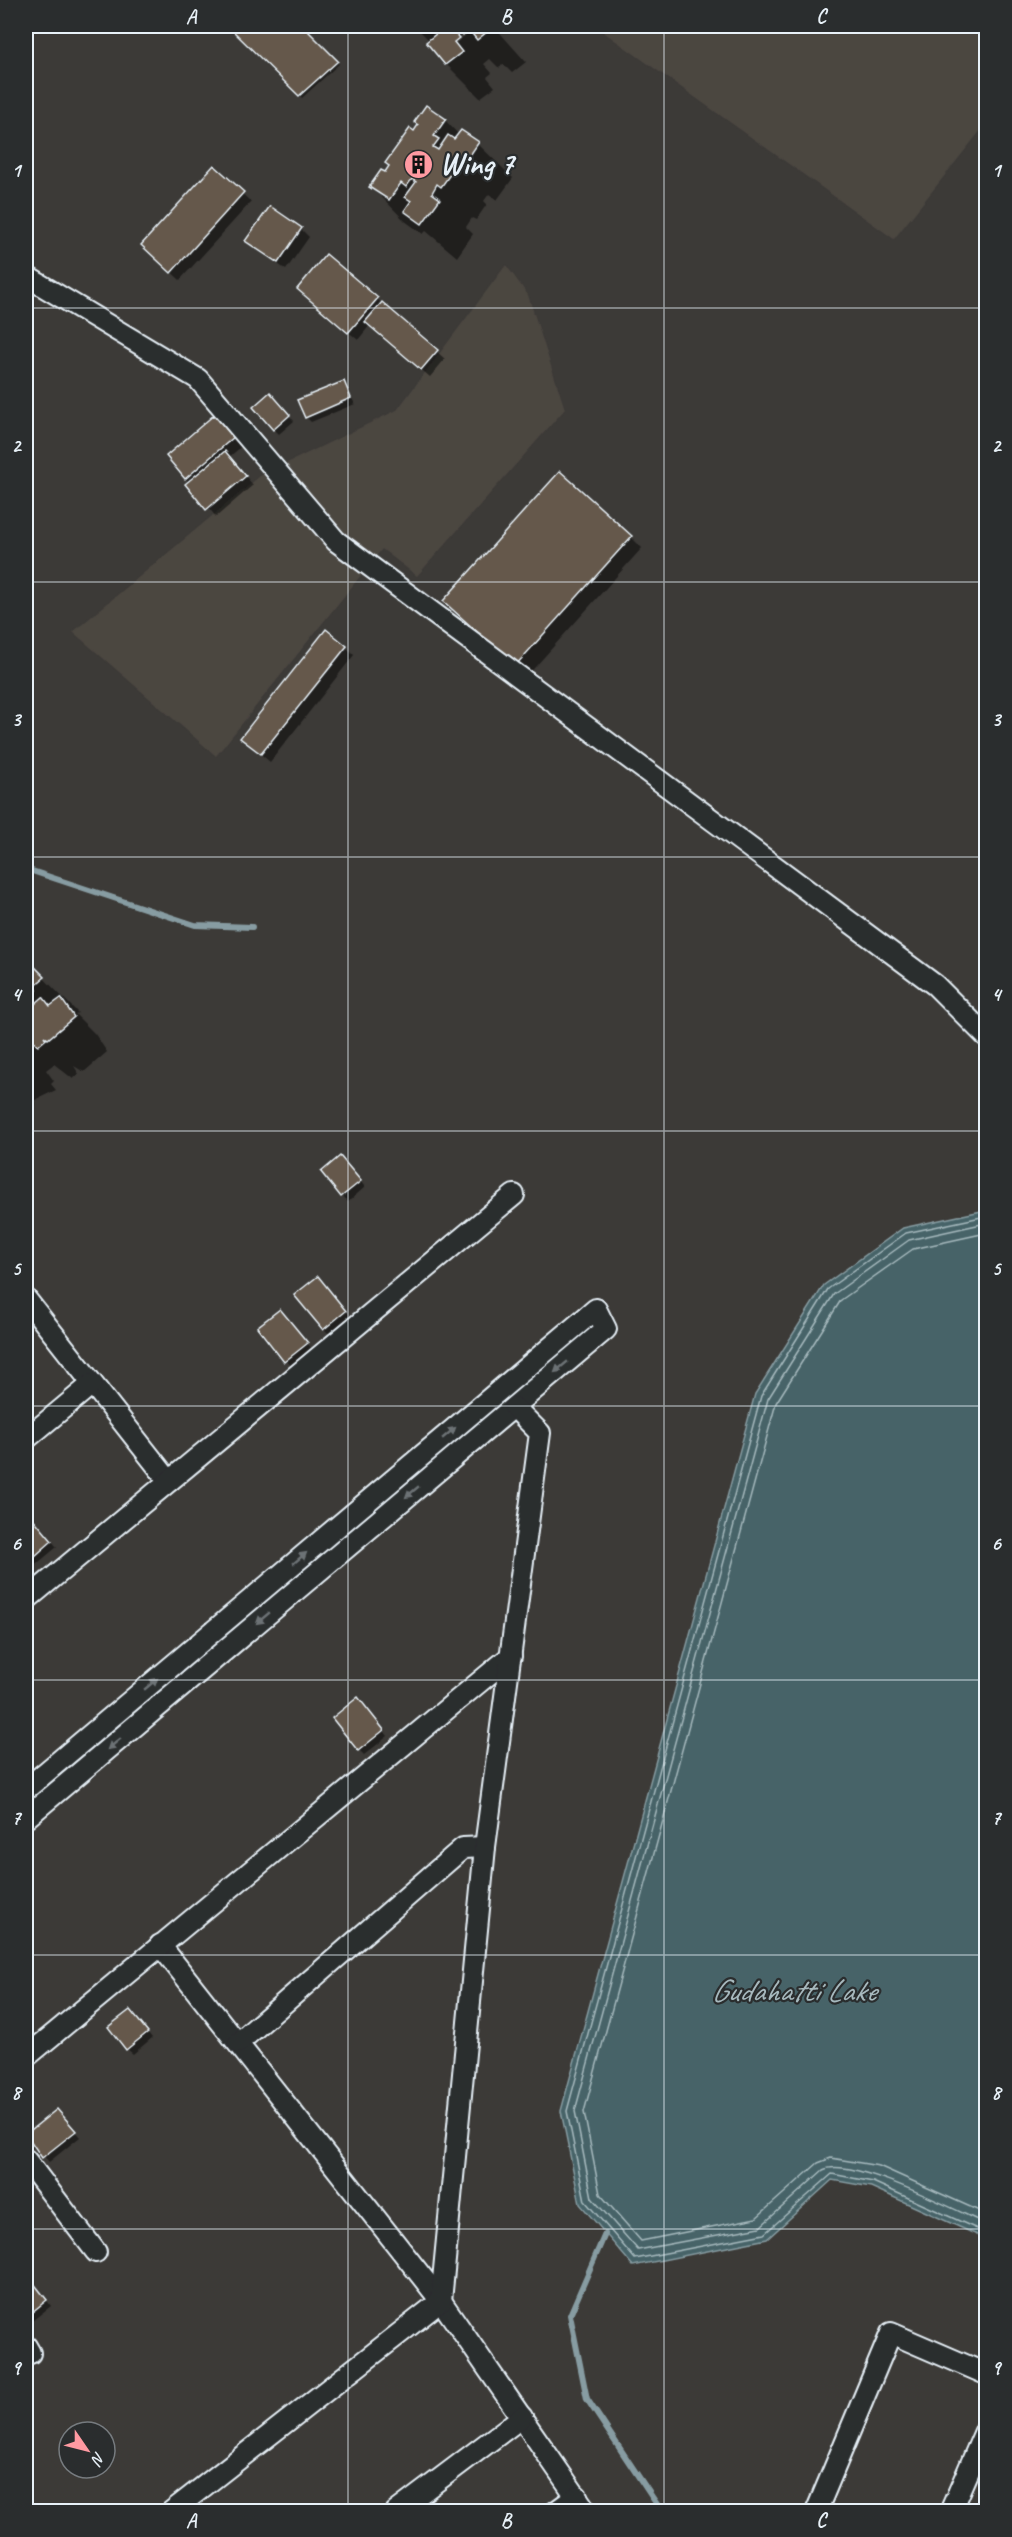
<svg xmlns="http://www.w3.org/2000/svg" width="1012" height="2537" viewBox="0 0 1012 2537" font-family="Caveat,sans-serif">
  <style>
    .built { fill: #4b4641 }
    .water { fill: #466468; stroke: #879ca2; stroke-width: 1.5 }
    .shadow { fill: #0007; fill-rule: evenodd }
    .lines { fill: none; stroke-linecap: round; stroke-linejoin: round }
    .shore { stroke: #a7b9be; stroke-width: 1.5 }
    .stream { stroke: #879ca2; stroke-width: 6 }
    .building { fill: #65594c; stroke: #e8f1f8; stroke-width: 1.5 }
    .minor-casing { stroke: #e8f1f8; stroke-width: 24 }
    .minor { stroke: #2a2d2e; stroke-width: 20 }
    .oneway { fill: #6c7275 }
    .grid { fill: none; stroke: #e8f1f8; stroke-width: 1.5; stroke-opacity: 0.55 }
    .labels { text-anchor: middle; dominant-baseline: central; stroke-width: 4.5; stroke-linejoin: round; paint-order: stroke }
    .poi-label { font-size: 30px; font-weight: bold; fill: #e8f1f8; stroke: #2a2d2e; text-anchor: start }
    .water-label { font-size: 32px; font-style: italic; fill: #a7b9be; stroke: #2a2d2e }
    .neatline { fill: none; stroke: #e8f1f8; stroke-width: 2 }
    .grid-label { font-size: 20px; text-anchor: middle; font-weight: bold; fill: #e8f1f8 }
  </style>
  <rect width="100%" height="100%" fill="#3c3a37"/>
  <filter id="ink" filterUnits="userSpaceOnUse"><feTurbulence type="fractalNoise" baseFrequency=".0167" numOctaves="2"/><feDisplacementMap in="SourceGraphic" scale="12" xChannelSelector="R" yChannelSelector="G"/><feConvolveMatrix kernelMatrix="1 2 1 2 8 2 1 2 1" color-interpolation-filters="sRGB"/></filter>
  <g filter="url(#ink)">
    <!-- built -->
    <g class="built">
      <polygon points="595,26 986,26 986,124 894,239"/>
      <polygon points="506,265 528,295 565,409 417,576 382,549 216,756 73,632 260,476 397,410"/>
    </g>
    <!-- water -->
    <polygon class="water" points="986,1210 986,2239 871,2187 832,2180 767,2239 633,2266 580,2204 561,2111 755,1394 824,1285 903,1228"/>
    <!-- shadow -->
    <g class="shadow">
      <polygon points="230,26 301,26 339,64 302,98"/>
      <path d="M415 26H494L526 62 512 73 503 64 499 68 490 59 484 64 492 73 487 77 495 87 480 98 446 64 430 41ZM464 32 466 35 456 43 454 41Z"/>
      <polygon points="445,120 459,135 461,132 478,144 513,178 497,200 489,194 484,201 487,204 476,220 472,218 466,227 473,234 457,257 426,231 423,234 405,221 371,186 385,174 415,133"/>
      <polygon points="214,167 251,202 180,280 152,254"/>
      <polygon points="301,229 309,237 286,270 247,241"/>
      <polygon points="307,297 377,299 445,359 430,377 370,325 358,340"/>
      <polygon points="343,382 355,404 311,422 306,417"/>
      <polygon points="275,399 294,421 279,434 274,429"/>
      <polygon points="223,425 241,447 229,457 253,485 216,517 168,456"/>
      <polygon points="631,537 642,548 527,676 456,612"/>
      <polygon points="346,647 354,655 270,762 251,746"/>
      <polygon points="29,963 78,1013 75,1014 95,1034 107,1052 84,1072 74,1066 79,1074 73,1079 54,1064 46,1070 54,1081 51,1084 56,1090 33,1101 36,1104 26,1113 26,965"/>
      <polygon points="345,1163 365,1187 348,1202 323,1172"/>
      <polygon points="323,1283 351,1317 329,1334 324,1329"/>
      <polygon points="285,1316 312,1349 291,1366 259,1327"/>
      <polygon points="26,1512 57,1547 33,1567 26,1560"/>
      <polygon points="363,1704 388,1736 364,1755 359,1750"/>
      <polygon points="135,2017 152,2038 133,2054 127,2049"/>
      <polygon points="57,2111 80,2137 49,2162 26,2136"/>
      <polygon points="26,2273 51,2306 28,2324 26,2321"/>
    </g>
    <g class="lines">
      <!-- shore -->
      <g class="shore">
        <polyline points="986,1216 906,1233 828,1289 761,1396 567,2111 585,2201 635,2259 764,2234 832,2174 873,2182 986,2233"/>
        <path d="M986 1223 909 1240 834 1294 768 1399 575 2111 592 2198 638 2250 760 2227 823 2170C850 2155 957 2211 986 2224"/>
        <polyline points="986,1233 913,1249 841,1300 776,1403 584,2112 600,2194 641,2241 756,2218 818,2163 831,2158 879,2166 986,2214"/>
      </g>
      <!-- stream -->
      <g class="stream">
        <polyline points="26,869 195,925 252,927"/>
        <polyline points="605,2234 570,2315 587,2399 662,2512"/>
      </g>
    </g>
    <!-- building -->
    <g class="building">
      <polygon points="228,26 303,26 338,61 299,96"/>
      <polygon points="439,26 455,26 451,29 459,38 454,42 462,52 445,65 426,42 442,29"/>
      <polygon points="456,26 492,26 493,27 477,40 469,30 463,35"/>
      <polygon points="426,105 446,119 434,136 439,139 433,147 438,150 448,135 454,139 461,130 479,142 462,167 454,161 450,166 454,169 441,187 437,184 432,193 440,199 422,224 404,211 411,201 405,197 416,182 412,179 406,187 401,183 389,200 369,187 381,170 385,172 389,166 385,163 410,128 414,131 418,125 414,122"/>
      <polygon points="214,165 244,192 171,273 141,245"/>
      <polygon points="270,206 302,228 278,263 245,241"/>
      <polygon points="326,254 378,298 348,333 297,289"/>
      <polygon points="382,302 438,350 421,370 365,322"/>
      <polygon points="344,381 351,398 305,418 297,400"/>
      <polygon points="270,392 290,415 273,430 253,407"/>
      <polygon points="215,414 234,437 185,479 166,456"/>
      <polygon points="225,451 246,476 206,510 185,484"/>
      <polygon points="560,471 632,536 515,666 443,601"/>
      <polygon points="326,629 347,646 261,754 240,738"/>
      <polygon points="29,961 45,977 34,986 37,990 26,997 26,963"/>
      <polygon points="43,997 50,1006 61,998 74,1017 48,1039 44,1036 46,1039 38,1046 30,1036 27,1039 26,1037 26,1005 29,1009"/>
      <polygon points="340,1156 361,1181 341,1197 321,1172"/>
      <polygon points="318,1276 346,1311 323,1330 294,1295"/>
      <polygon points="280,1309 308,1343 284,1362 257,1327"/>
      <polygon points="26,1510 52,1541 27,1563 26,1562"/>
      <polygon points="358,1697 384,1730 358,1751 332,1718"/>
      <polygon points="130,2010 148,2032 126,2050 108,2027"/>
      <polygon points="57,2109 76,2131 42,2158 26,2134"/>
      <polygon points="32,2281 47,2300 26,2317 26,2286"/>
    </g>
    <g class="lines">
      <defs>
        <g id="minor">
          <polyline points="26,276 198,379 336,541 935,985 986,1036"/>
          <polyline points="26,1299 169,1481"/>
          <polyline points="26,1439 92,1384"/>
          <polyline points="26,1600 514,1195"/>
          <polyline points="26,1789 596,1309 606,1329 26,1818"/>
          <polyline points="160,1945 441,2301 587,2512"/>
          <polyline points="238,2043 463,1848 485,1847"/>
          <polyline points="26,2057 511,1656"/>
          <polyline points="26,2160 96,2252"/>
          <polyline points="26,2346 30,2353"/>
          <polyline points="171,2512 441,2301 485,1847 540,1433 514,1407"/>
          <polyline points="396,2512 522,2417"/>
          <polyline points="555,2512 577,2496"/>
          <polyline points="816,2512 891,2333 986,2374"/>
          <polyline points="950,2512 986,2429"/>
        </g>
      </defs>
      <!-- minor casing -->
      <use href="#minor" class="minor-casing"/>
      <!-- minor -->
      <use href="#minor" class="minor"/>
    </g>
    <!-- one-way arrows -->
    <defs><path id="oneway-solid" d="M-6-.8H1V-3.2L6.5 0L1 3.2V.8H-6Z" transform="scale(1.5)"/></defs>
    <g class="oneway">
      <use href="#oneway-solid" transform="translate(561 1367) rotate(140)"/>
      <use href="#oneway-solid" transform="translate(449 1433) rotate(-40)"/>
      <use href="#oneway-solid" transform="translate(412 1492) rotate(140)"/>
      <use href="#oneway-solid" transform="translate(300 1558) rotate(-40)"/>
      <use href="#oneway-solid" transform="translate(263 1618) rotate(140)"/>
      <use href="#oneway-solid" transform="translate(151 1684) rotate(-40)"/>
      <use href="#oneway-solid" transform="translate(114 1744) rotate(140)"/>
    </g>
  </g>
  <!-- grid -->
  <path class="grid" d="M348 26V2512M664 26V2512M26 308H986M26 582H986M26 857H986M26 1131H986M26 1406H986M26 1680H986M26 1955H986M26 2229H986"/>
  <!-- icons -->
  <defs>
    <symbol id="building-disc" viewBox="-11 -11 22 22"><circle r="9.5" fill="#ff9aa2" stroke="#2a2d2e"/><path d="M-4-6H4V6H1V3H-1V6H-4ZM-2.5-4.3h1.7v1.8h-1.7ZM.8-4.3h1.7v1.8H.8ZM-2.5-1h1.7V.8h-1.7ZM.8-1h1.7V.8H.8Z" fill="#111"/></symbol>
  </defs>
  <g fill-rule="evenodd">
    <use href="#building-disc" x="402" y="148" width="33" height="33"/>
  </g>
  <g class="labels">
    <!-- poi labels -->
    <g class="poi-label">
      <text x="440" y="164">Wing 7</text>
    </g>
    <!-- water labels -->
    <g class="water-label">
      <text x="793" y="1990">Gudahatti Lake</text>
    </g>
  </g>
  <!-- margin -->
  <rect width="1012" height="2537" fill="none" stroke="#2a2d2e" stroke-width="66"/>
  <!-- north arrow -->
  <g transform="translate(87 2450) rotate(125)"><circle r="28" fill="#2a2d2e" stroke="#767b7f" stroke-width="1.5"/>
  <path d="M0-4.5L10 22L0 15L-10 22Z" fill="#ff9aa2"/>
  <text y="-9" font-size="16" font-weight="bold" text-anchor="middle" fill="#e8f1f8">N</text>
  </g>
  <rect x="33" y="33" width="946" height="2471" class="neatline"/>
  <g class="grid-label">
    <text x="191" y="23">A</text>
    <text x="506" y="23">B</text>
    <text x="821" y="23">C</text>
    <text x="16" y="177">1</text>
    <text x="996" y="177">1</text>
    <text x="16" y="452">2</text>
    <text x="996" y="452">2</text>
    <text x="16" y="726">3</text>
    <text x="996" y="726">3</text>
    <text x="16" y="1001">4</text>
    <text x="996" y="1001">4</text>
    <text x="16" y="1275">5</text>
    <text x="996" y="1275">5</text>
    <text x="16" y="1550">6</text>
    <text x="996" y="1550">6</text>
    <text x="16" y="1824">7</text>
    <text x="996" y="1824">7</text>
    <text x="16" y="2099">8</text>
    <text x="996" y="2099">8</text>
    <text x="16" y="2374">9</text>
    <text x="996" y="2374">9</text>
    <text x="191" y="2527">A</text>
    <text x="506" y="2527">B</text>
    <text x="821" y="2527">C</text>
  </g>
</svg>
